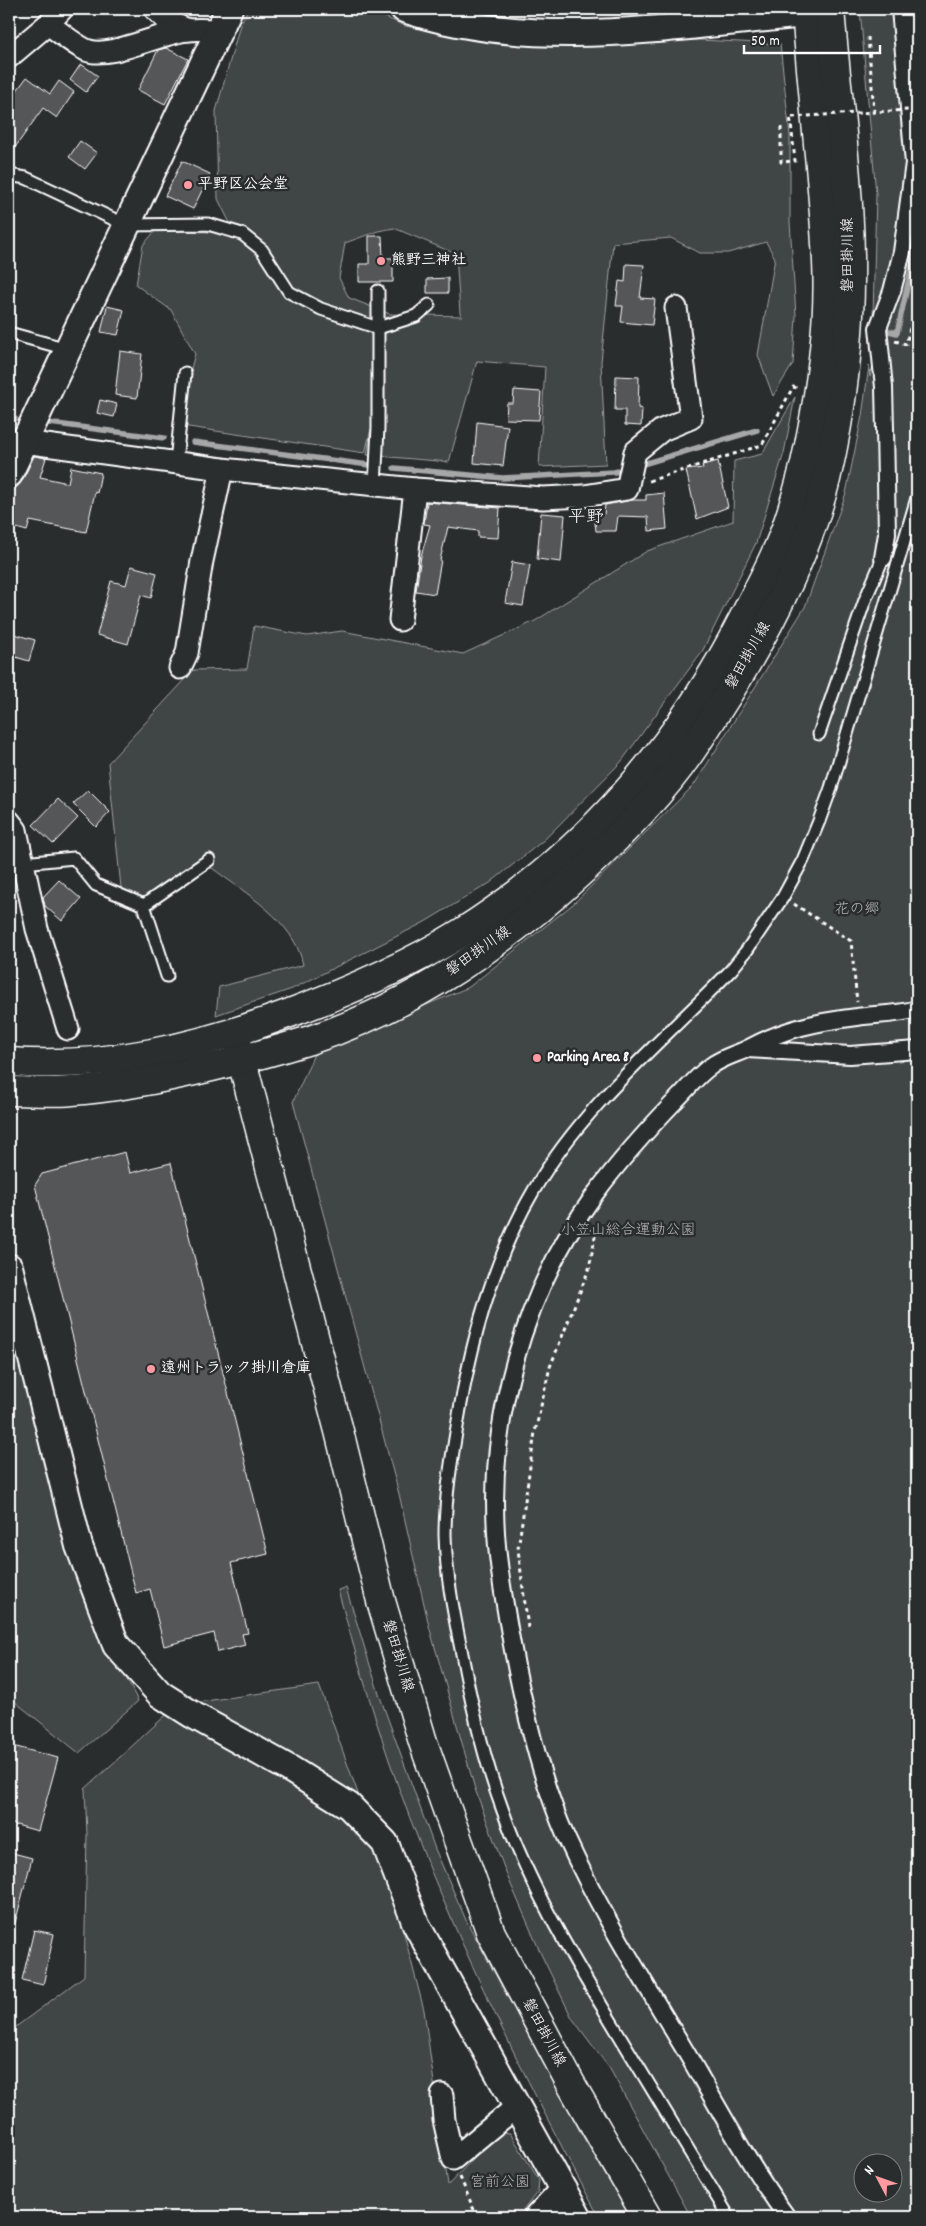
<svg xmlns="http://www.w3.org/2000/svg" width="926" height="2226" viewBox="0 0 926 2226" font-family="Dekko,'Klee One',sans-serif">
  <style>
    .green { fill: #414445; stroke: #a0a2a2; fill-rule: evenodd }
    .water { fill: #6a6c6d; stroke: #a6a7a7 }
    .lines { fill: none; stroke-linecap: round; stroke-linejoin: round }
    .stream { stroke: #a6a7a7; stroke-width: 5.5 }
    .building { fill: #555758; stroke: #fff }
    .service-casing { stroke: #fff; stroke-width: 15 }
    .pedestrian-casing { stroke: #fff; stroke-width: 20 }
    .minor-casing { stroke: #fff; stroke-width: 25 }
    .tertiary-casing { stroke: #fff; stroke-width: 30 }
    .secondary-casing { stroke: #fff; stroke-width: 31 }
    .path { stroke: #fff; stroke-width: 3; stroke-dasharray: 4 4; stroke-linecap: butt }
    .service { stroke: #2a2d2e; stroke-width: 11 }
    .pedestrian { stroke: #2a2d2e; stroke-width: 16 }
    .minor { stroke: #2a2d2e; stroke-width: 21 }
    .tertiary { stroke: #2a2d2e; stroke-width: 26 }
    .secondary { stroke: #2a2d2e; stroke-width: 28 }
    .path-bridge { stroke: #fff; stroke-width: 3; stroke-dasharray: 4 4; stroke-linecap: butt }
    .poi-dot { fill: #ff9aa2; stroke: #2a2d2e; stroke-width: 2 }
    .labels { text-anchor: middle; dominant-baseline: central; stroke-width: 5; stroke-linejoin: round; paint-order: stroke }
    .poi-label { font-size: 15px; font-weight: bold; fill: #fff; stroke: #2a2d2e; text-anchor: start }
    .street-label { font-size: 15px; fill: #fff; stroke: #2a2d2e }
    .park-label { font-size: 15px; fill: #b3b4b5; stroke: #2a2d2e }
    .quarter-label { font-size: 18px; fill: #fff; stroke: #2a2d2e }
  </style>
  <rect width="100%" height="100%" fill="#2a2d2e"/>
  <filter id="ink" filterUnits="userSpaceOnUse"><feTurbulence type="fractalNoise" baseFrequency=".02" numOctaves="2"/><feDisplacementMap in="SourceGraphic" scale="10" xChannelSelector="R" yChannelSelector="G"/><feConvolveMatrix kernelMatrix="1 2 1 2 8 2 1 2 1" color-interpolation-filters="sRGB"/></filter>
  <g filter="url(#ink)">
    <!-- green -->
    <g class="green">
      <path d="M248 9H367L405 26 467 38 563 47 699 40 780 44 790 136V222L796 316 793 364 773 396 758 355 775 258 766 242 728 253H700L671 238 613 243 601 362 606 464 539 467 545 367 477 361 449 462 367 455 371 429 365 453 175 425 195 354 171 310 136 285 143 245 156 230 235 233 218 199 216 111 240 25ZM394 228 456 254 460 313 462 316 390 314 349 298 339 278 345 243 378 231Z"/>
      <path d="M860 9H917V2217H691L610 2069 572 2018 541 1954 506 1873 475 1789 429 1626 399 1494 293 1102 315 1052 469 987 573 904 694 785 805 607 846 493 862 416 869 366 870 377 874 360 873 318 876 194ZM864 2164H894V2194H864Z"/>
      <path d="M795 397 784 453 756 543 703 650 621 762 545 839 490 883 423 923 292 989 216 1015 219 987 303 965C295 921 245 893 212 868L195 871 142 919 121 887 108 763 194 670 247 669 254 626 307 636 342 631 463 654 535 621 647 551 733 521 734 461 762 454Z"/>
      <polygon points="9,1306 85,1598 138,1701 79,1753 9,1697"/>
      <path d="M346 1588 379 1694 435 1849 466 1920 582 2135 630 2217H599C535 2097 473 1976 422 1849 388 1765 362 1678 338 1590Z"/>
      <polygon points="319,1685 392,1888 424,2010 448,2185 499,2132 510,2133 539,2180 538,2191 518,2217 9,2217 9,2032 84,1976 87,1834 85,1789 177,1705"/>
    </g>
    <!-- water -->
    <polygon class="water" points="911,9 917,9 917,88"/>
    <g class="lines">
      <!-- stream -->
      <g class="stream">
        <polyline points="889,331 897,333 917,243"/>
        <polyline points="9,418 15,419"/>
        <polyline points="49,423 164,438"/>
        <polyline points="193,442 369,465"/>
        <polyline points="643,464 757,430"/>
        <polyline points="394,468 503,478 614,472 627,469"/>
      </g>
    </g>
    <!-- building -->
    <g class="building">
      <polygon points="166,48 188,59 165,104 138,90 158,50"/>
      <polygon points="81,64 98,76 86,92 70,80"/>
      <polygon points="27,77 50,94 59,81 74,92 57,118 43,108 9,156 9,101"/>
      <polygon points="80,141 97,153 85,169 69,157"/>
      <polygon points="182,161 210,174 193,209 165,196"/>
      <polygon points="369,236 382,236 383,258 393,258 393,282 359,282 359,264 369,264"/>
      <polygon points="626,264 644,265 640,298 655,299 652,325 621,322 623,306 616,306 619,281 625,282"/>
      <polygon points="448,278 448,293 427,293 427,279"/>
      <polygon points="107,306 124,310 118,335 101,332"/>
      <polygon points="120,351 142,354 137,398 115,395"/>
      <polygon points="616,376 639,377 638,408 642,409 641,426 625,425 625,410 615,410"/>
      <polygon points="514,390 541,392 539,420 506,419 507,403 513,403"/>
      <polygon points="100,400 117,404 114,417 97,413"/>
      <polygon points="477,422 508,426 503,466 474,463"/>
      <polygon points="34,456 46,458 40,477 68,483 71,467 101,473 97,493 95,492 86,532 30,521 27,531 9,526 9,500 12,488 16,488 22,481"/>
      <polygon points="718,461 728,507 697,519 686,470 703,468 702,465"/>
      <polygon points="664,493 667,529 649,531 648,517 618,516 616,531 596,531 594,515 604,514 605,505 632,500 646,500 646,495"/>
      <polygon points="427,502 500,508 498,538 478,537 478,531 448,527 440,560 441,560 435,594 416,591 421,556 430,525 424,524"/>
      <polygon points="541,513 565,515 561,562 537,559"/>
      <polygon points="512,562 530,565 523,606 505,603"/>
      <polygon points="131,566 157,573 151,598 141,595 128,644 97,635 111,581 126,585"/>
      <polygon points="14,634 35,640 29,661 9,655"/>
      <polygon points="88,790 110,812 96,827 73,804"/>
      <polygon points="58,799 78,818 53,844 33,825"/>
      <polygon points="59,880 81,899 62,921 45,906 43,897"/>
      <polygon points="125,1152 130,1173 171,1163 268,1554 231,1563 248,1633 242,1634 245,1645 218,1652 214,1633 164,1646 150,1589 136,1593 35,1185 42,1174"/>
      <polygon points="9,1745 58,1758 38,1831 9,1823"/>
      <polygon points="9,1852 32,1858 14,1927 9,1926"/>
      <polygon points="34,1930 54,1934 43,1985 22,1980"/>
    </g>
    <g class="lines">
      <defs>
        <g id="service">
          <polyline points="9,175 26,178 126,225 208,224 242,234 262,250 289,292 321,309 378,328 416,316 429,305"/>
          <polyline points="9,333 67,349"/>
          <polyline points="176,462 185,373"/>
          <polyline points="375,486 378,428 378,291"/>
          <polyline points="819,734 865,600 883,558"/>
          <polyline points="23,863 74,858 96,885 144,905 167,976"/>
          <polyline points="144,905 209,860"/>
          <path d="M729 2217C689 2151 649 2085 609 2018 569 1952 529 1884 503 1811 484 1760 472 1708 462 1654 454 1615 446 1575 445 1535 445 1493 453 1451 460 1409 473 1335 495 1256 534 1190 584 1104 663 1041 731 970L747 950 783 897 803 860 819 821 831 788 917 498"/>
        </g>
        <g id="pedestrian">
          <polyline points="883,558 887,534 885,429 884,387 878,328 892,291 902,252 914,163 900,9"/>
          <path d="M917 1009C897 1015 877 1014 857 1017 816 1022 783 1029 747 1049L850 1055 917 1050"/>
          <path d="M747 1049C736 1054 721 1058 711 1066 699 1074 688 1088 678 1098 648 1129 620 1160 595 1194 523 1293 486 1424 497 1546 501 1588 509 1630 517 1671 529 1728 543 1784 566 1837 599 1910 642 1978 683 2047 717 2104 747 2163 787 2217"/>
        </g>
        <g id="minor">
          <polyline points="155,9 169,22 188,30"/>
          <path d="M48 24C60 32 73 44 86 50 109 60 162 32 188 30 198 29 209 30 219 30"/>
          <polyline points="9,57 48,24 62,9"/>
          <polyline points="9,440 222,469 415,489 543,498 584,496 627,489 635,452 662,430 691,418 676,308"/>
          <polyline points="400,620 415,489"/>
          <polyline points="180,668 187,653 202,561 222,469"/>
          <polyline points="9,821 16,830 37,929 68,1029"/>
          <polyline points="442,2095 444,2120 453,2159 516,2107"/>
        </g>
        <g id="tertiary">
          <path d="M404 9C540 55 689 23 828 12"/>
          <polyline points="9,474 229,9"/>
          <polyline points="9,1267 79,1546 116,1645 160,1694 193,1715 290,1769 349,1806 385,1843 416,1924 578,2217"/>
          <polyline points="538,2217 563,2190"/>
        </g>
        <g id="secondary">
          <polyline points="237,1042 339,1431 381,1601 423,1742 491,1933 571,2084 647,2217"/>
          <path d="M9 1062C106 1069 196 1048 287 1014 347 992 406 967 461 933 586 854 677 749 744 617 760 585 778 553 789 519 797 495 804 470 809 445 821 386 830 322 827 262 823 177 812 93 806 9"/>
          <path d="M9 1091C30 1091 51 1093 72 1091 119 1088 166 1078 212 1067 245 1059 278 1050 310 1040 411 1007 506 942 583 870 621 835 659 797 689 754 703 734 715 714 728 694 769 628 807 555 826 479 847 391 854 296 848 205 844 140 835 74 830 9"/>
        </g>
      </defs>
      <!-- service casing -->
      <use href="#service" class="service-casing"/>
      <!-- pedestrian casing -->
      <use href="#pedestrian" class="pedestrian-casing"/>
      <!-- minor casing -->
      <use href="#minor" class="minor-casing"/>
      <!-- tertiary casing -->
      <use href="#tertiary" class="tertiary-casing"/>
      <!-- secondary casing -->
      <use href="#secondary" class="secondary-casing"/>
      <!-- path -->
      <g class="path">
        <polyline points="868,37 874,111"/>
        <polyline points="781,127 781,162 795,161 791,123"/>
        <polyline points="895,341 906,344 917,300"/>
        <polyline points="649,481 762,445 793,387 797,388"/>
        <polyline points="914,623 917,624"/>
        <polyline points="794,904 851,941 857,1002"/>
        <polyline points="528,1628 518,1549 535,1432 550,1367 589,1269 595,1237 592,1229"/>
        <polyline points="460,2177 477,2217"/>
      </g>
      <!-- service -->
      <use href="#service" class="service"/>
      <!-- pedestrian -->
      <use href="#pedestrian" class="pedestrian"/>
      <!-- minor -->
      <use href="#minor" class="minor"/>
      <!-- tertiary -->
      <use href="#tertiary" class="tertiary"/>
      <!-- secondary -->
      <use href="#secondary" class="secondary"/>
      <!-- path-bridge -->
      <polyline class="path-bridge" points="791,123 790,117 909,110"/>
    </g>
  </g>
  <!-- markers -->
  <g class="poi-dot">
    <circle cx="188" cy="185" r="5"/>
    <circle cx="381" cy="261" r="5"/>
    <circle cx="537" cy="1058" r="5"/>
    <circle cx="151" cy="1369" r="5"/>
  </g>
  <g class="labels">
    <!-- poi labels -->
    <g class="poi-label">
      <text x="198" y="185">平野区公会堂</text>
      <text x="391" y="261">熊野三神社</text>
      <text x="547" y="1058">Parking Area 8</text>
      <text x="161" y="1369">遠州トラック掛川倉庫</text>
    </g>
    <!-- street labels -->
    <g class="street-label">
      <text transform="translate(849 255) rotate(-90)">磐田掛川線</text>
      <text transform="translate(749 656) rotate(-60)">磐田掛川線</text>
      <text transform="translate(479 952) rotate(-35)">磐田掛川線</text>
      <text transform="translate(397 1656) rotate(73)">磐田掛川線</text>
      <text transform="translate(543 2033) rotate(62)">磐田掛川線</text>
    </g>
    <!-- park labels -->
    <g class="park-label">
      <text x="857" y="910">花の郷</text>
      <text x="628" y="1231">小笠山総合運動公園</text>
      <text x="500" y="2183">宮前公園</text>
    </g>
    <!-- quarter labels -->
    <g class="quarter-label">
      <text x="586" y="518">平野</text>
    </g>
  </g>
  <!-- margin -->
  <rect width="926" height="2226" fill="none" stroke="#2a2d2e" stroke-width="30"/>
  <rect x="15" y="15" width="896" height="2196" fill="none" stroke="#fff" stroke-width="2" filter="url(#ink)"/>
  <!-- north arrow -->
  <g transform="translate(878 2178) rotate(311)"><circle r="24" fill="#2a2d2e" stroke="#7f8182"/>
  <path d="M0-4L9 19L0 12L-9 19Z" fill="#ff9aa2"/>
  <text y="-8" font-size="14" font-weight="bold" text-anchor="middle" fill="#ffffff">N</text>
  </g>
  <!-- scale -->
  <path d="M744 45v8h136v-8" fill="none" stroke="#ffffff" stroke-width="2.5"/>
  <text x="751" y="45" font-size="15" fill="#ffffff" stroke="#2a2d2e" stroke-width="4" paint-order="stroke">50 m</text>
</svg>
